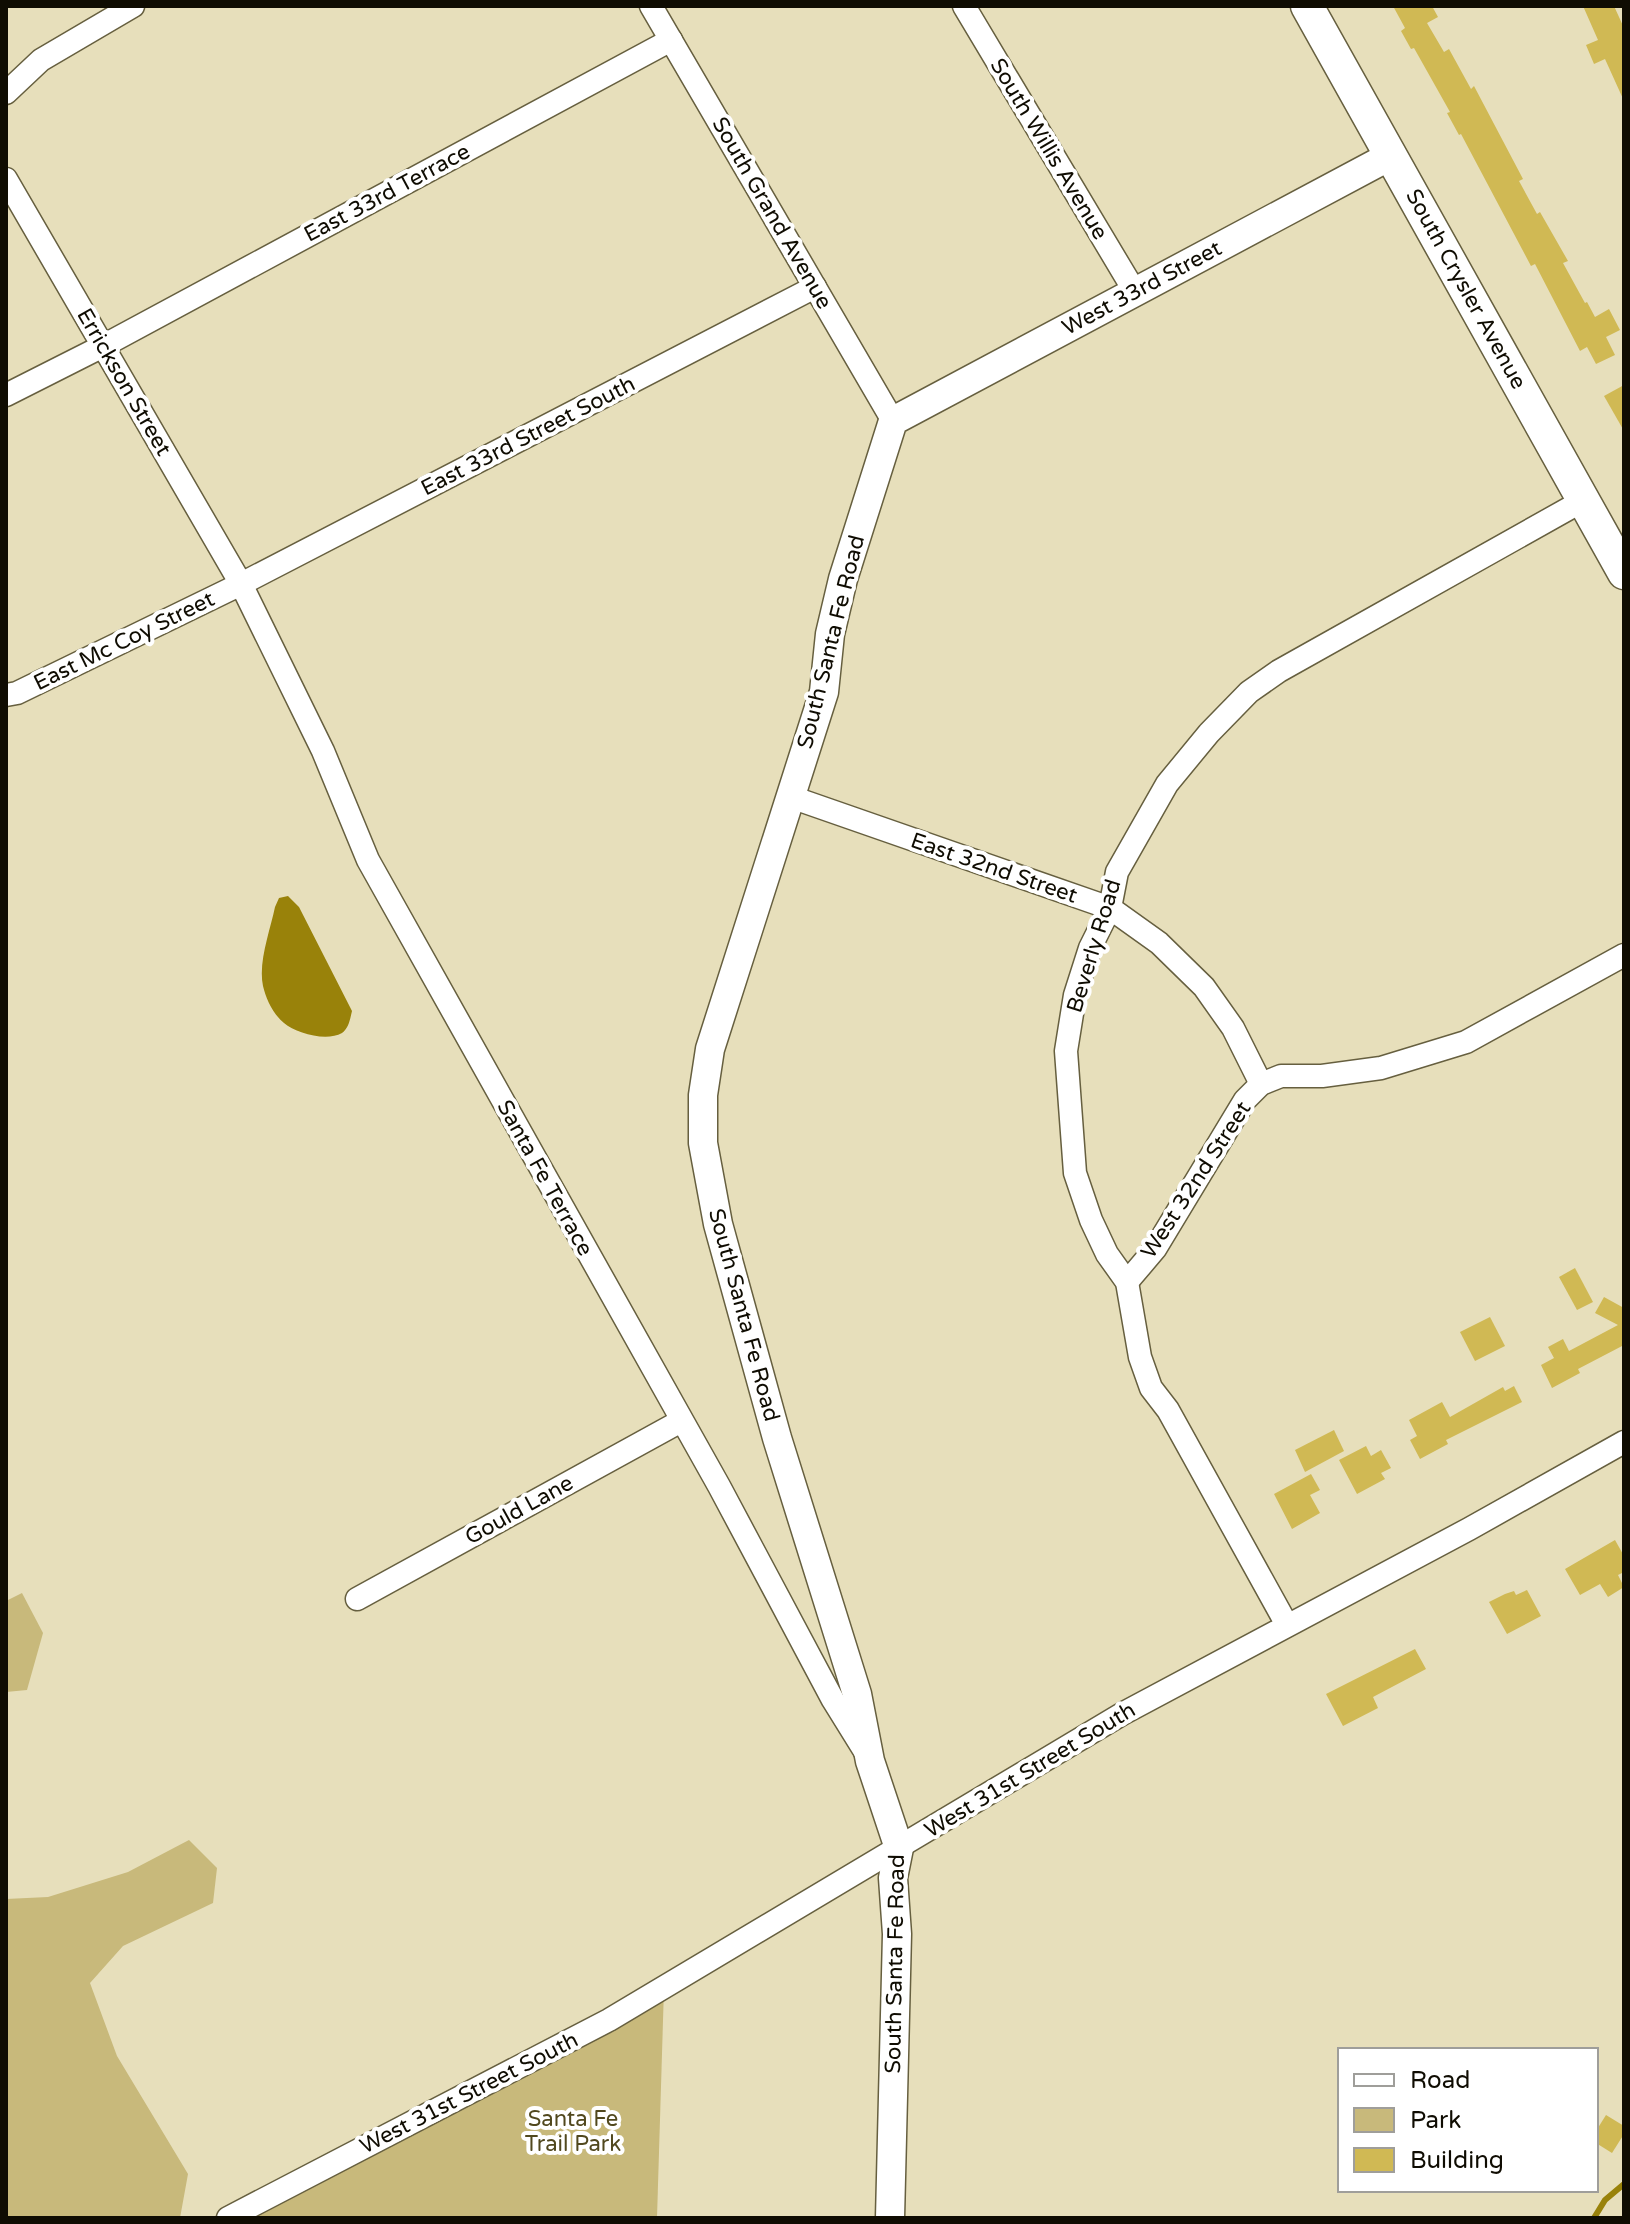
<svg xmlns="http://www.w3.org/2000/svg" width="1630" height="2224" viewBox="0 0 1630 2224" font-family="'Varela Round',sans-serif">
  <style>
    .green { fill: #c8b97b }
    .water { fill: #99820a }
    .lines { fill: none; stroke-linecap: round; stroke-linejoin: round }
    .stream { stroke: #99820a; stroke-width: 6 }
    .building { fill: #d0b954 }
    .minor-casing { stroke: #665f3f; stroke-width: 25 }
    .tertiary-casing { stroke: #665f3f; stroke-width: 31 }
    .secondary-casing { stroke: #665f3f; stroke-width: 35 }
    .minor { stroke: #fff; stroke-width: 22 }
    .tertiary { stroke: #fff; stroke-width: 28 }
    .secondary { stroke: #fff; stroke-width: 32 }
    .labels { text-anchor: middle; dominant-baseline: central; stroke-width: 8; stroke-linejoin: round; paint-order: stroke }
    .street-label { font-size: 22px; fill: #0f0c02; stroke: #fff }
    .park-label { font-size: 22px; fill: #51481e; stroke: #fff }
  </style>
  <rect width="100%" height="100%" fill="#e7dfbb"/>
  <!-- green -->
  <g class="green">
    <polygon points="22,1593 43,1633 27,1690 6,1692 6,1601"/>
    <polygon points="189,1840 217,1868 213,1903 123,1946 90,1983 117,2056 188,2174 180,2218 6,2218 6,1899 48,1897 128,1872"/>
    <polygon points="664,1988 657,2218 227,2218"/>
  </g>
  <!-- water -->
  <path class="water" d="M288 896 299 907 352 1011C350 1019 349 1028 342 1033 326 1042 296 1033 284 1023 273 1014 266 999 263 986 258 962 270 931 275 907L279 898Z"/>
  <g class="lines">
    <!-- stream -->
    <polyline class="stream" points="1594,2218 1605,2200 1624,2184"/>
  </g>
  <!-- building -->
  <g class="building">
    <polygon points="1393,6 1432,6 1438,17 1427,23 1444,52 1449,49 1471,89 1474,86 1523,179 1519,181 1537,214 1540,212 1568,261 1563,263 1585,303 1587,302 1595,317 1609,309 1620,330 1606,337 1615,355 1596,364 1587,347 1580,351 1535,264 1531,266 1461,134 1459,135 1447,113 1450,112 1414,48 1411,49 1401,31 1405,28"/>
    <polygon points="1583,6 1614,6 1624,28 1624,101 1605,59 1594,64 1586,45 1598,40"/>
    <polygon points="1624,385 1624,431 1604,396"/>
    <polygon points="1575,1268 1593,1302 1577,1310 1559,1277"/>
    <polygon points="1604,1297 1624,1308 1624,1345 1578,1369 1580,1373 1552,1388 1541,1365 1554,1358 1548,1347 1563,1339 1569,1351 1618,1325 1595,1313"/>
    <polygon points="1490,1317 1505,1346 1475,1361 1460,1332"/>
    <polygon points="1514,1386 1522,1402 1446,1440 1448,1444 1420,1459 1410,1440 1417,1436 1409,1420 1442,1402 1450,1417 1503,1387 1505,1391"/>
    <polygon points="1334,1430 1344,1451 1305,1472 1295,1450"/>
    <polygon points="1366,1446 1371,1456 1381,1450 1391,1468 1381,1473 1385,1479 1357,1494 1339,1460"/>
    <polygon points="1311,1474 1320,1490 1310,1495 1320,1513 1292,1529 1274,1494"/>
    <polygon points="1615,1540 1624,1556 1624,1572 1618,1575 1624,1587 1608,1597 1600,1584 1580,1595 1565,1569"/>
    <polygon points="1527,1590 1541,1616 1507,1634 1489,1602 1505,1594 1514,1591 1516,1595"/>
    <polygon points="1415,1649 1426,1669 1373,1697 1378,1708 1343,1726 1326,1694"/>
    <polygon points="1606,2115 1624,2126 1624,2134 1612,2153 1596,2143 1596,2131"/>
  </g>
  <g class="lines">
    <defs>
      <g id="minor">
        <polyline points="651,6 893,421"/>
        <polyline points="964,6 1135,292"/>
        <polyline points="6,93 41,60 133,6"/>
        <polyline points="6,179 241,584 323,751 368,860 719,1486 833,1700 864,1750"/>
        <polyline points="6,395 103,346 671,40"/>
        <polyline points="6,695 17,693 241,584 815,287"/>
        <polyline points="791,797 1110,908 1159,943 1204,987 1233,1028 1261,1084"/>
        <polyline points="1127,1282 1155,1249 1245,1100 1261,1084 1281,1076 1322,1076 1381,1068 1466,1042 1624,955"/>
        <polyline points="357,1599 681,1421"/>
        <polyline points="1287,1625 1168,1410 1151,1388 1140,1357 1127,1282 1107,1254 1091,1220 1075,1173 1066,1051 1075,995 1090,948 1110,908 1117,872 1167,784 1209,733 1249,692 1279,671 1584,500"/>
        <polyline points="228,2218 609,2020 1122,1714 1469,1529 1624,1442"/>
      </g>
      <polyline id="tertiary" points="890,2218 897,1934 893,1878 899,1848 870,1761 857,1694 777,1438 718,1224 703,1143 703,1095 710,1049 824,692 830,634 843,579 893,421 1392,155"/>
      <polyline id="secondary" points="1307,6 1624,573"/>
    </defs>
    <!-- minor casing -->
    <use href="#minor" class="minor-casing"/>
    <!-- tertiary casing -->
    <use href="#tertiary" class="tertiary-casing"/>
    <!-- secondary casing -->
    <use href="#secondary" class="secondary-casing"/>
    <!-- minor -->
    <use href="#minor" class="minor"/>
    <!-- tertiary -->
    <use href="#tertiary" class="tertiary"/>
    <!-- secondary -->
    <use href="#secondary" class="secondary"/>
  </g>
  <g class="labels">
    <!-- street labels -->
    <g class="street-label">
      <text transform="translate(1049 149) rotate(59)">South Willis Avenue</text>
      <text transform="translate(387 193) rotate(-28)">East 33rd Terrace</text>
      <text transform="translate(772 213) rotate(60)">South Grand Avenue</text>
      <text transform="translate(1142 288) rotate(-28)">West 33rd Street</text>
      <text transform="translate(1466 289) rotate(61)">South Crysler Avenue</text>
      <text transform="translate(124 382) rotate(60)">Errickson Street</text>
      <text transform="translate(528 436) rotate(-27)">East 33rd Street South</text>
      <text transform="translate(124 641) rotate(-26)">East Mc Coy Street</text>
      <text transform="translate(831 642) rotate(-76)">South Santa Fe Road</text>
      <text transform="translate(994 868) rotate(19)">East 32nd Street</text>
      <text transform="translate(1094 946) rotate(-73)">Beverly Road</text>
      <text transform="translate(545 1178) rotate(61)">Santa Fe Terrace</text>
      <text transform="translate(1196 1180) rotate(-57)">West 32nd Street</text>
      <text transform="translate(744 1315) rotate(75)">South Santa Fe Road</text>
      <text transform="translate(519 1510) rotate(-29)">Gould Lane</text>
      <text transform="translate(1030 1770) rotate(-31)">West 31st Street South</text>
      <text transform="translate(895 1964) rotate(-89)">South Santa Fe Road</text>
      <text transform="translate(469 2093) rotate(-27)">West 31st Street South</text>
    </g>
    <!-- park labels -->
    <g class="park-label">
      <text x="573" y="2119">Santa Fe<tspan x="573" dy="25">Trail Park</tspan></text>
    </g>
  </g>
  <!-- border -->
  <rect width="1630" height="2224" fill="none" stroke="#0f0c02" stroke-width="16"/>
  <!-- legend -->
  <rect x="1338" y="2048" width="260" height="144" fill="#ffffff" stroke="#9f9e9a" stroke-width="2"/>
  <rect x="1354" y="2074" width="40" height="12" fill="#ffffff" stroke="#9f9e9a" stroke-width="2"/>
  <text x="1410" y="2088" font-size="24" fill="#0f0c02">Road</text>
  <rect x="1354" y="2108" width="40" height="24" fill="#c8b97b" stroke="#9f9e9a" stroke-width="2"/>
  <text x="1410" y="2128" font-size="24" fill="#0f0c02">Park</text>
  <rect x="1354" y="2148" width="40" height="24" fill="#d0b954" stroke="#9f9e9a" stroke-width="2"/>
  <text x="1410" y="2168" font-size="24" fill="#0f0c02">Building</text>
</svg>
